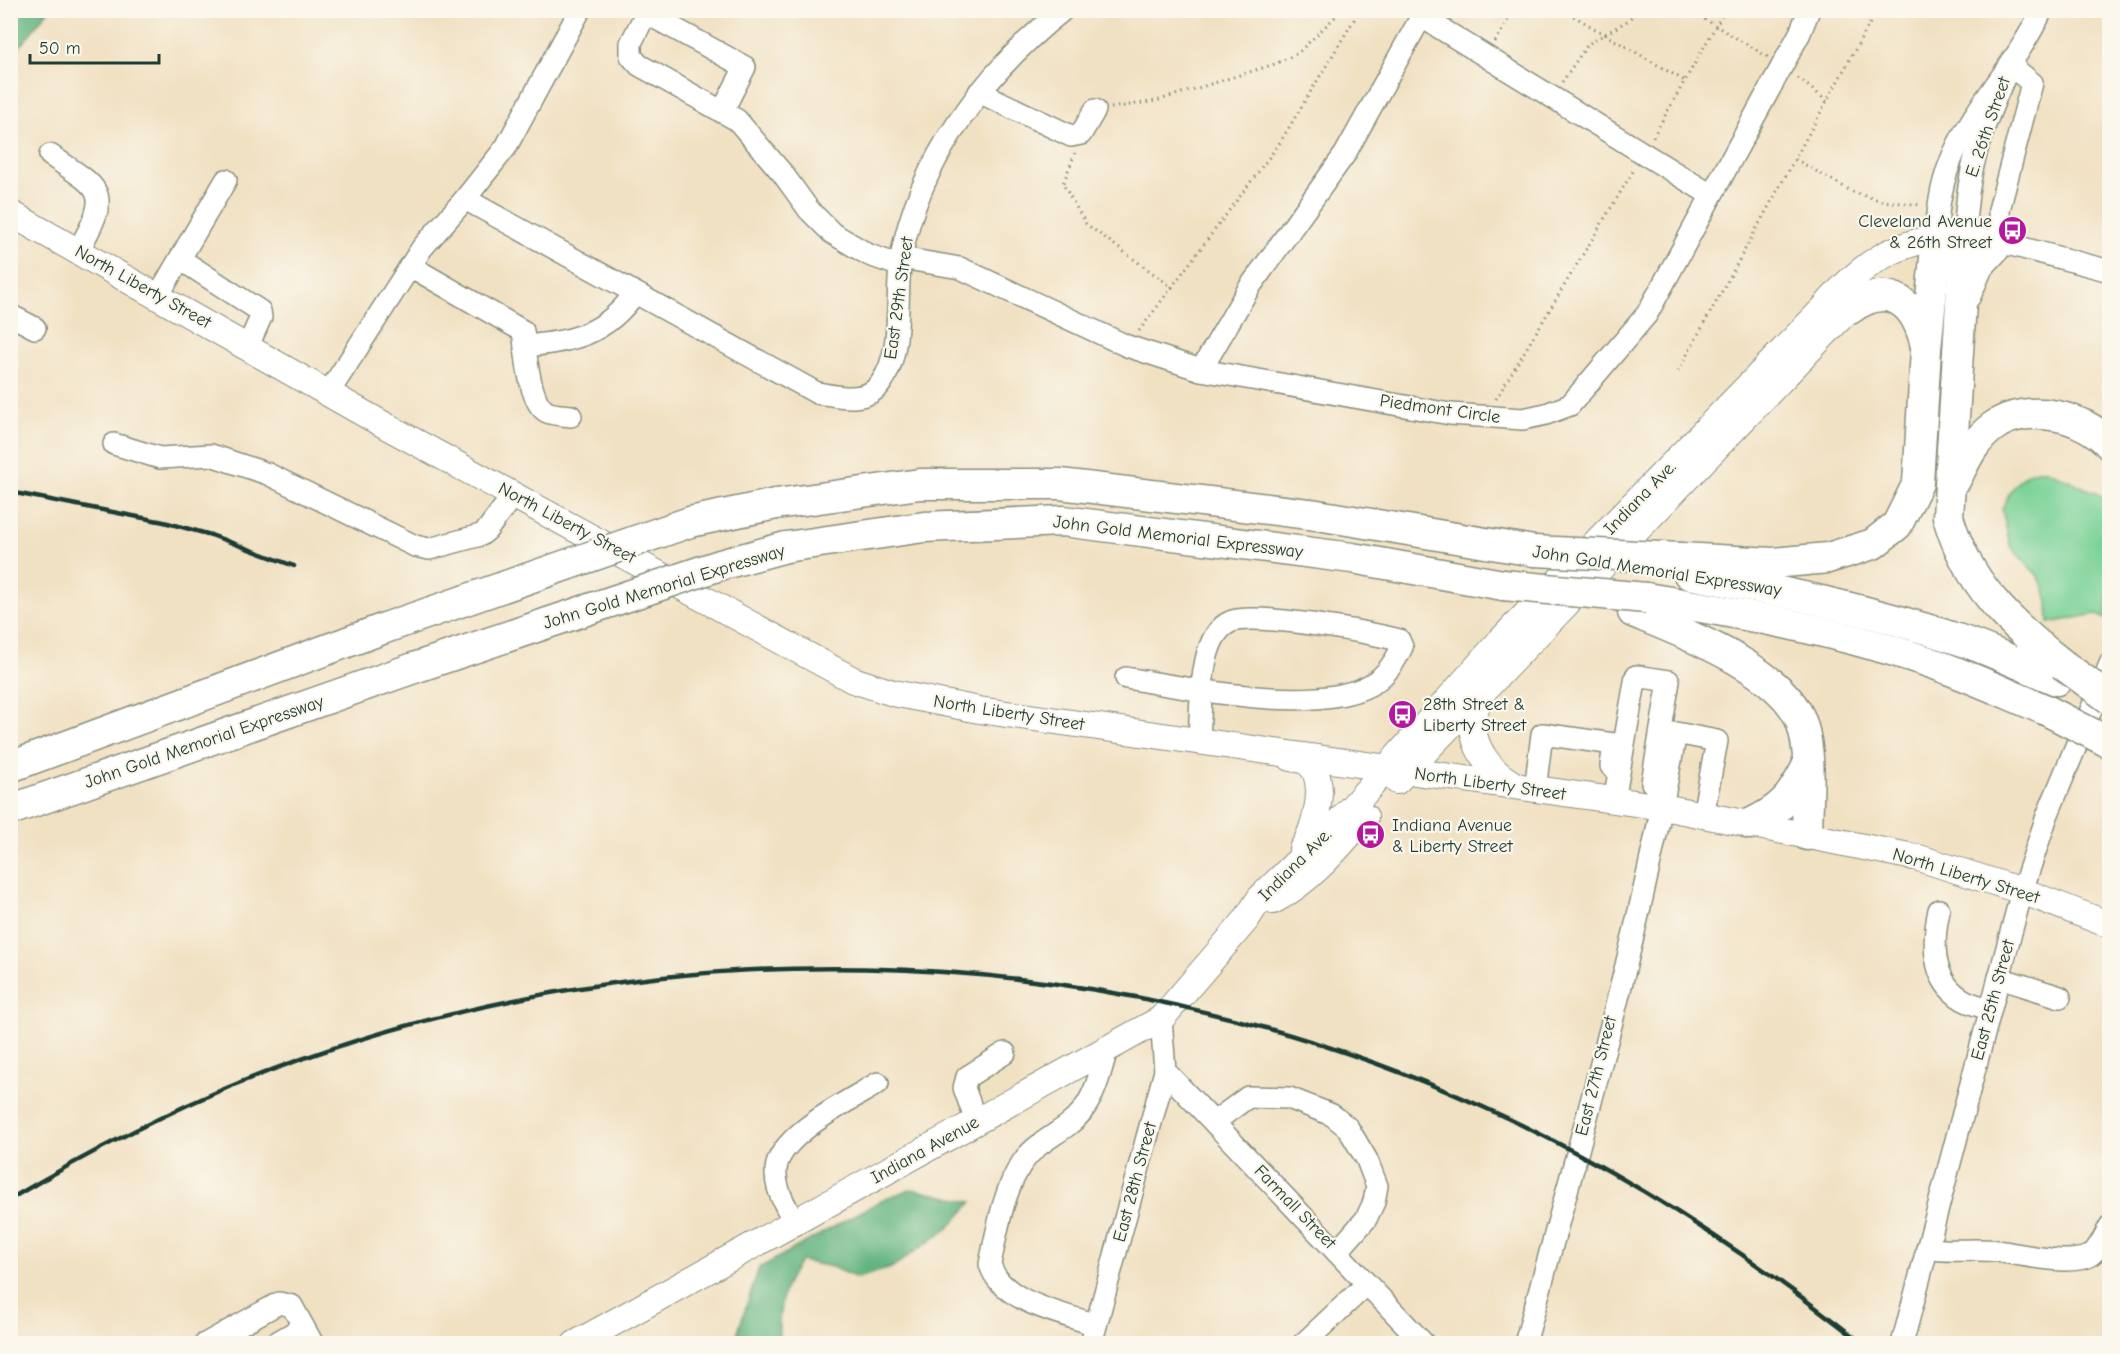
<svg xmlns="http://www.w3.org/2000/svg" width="2120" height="1354" viewBox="0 0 2120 1354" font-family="'Comic Neue',sans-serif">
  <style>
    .green { fill: #7ad297; stroke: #4c8866; stroke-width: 1.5 }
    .forest { fill: #63b480; stroke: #41785a; stroke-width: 1.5 }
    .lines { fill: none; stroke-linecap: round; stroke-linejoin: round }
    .minor-casing { stroke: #888f7c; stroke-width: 24 }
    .major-casing { stroke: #888f7c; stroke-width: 28 }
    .highway-casing { stroke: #888f7c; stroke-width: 33 }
    .path { stroke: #888f7c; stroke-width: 3; stroke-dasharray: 1.5 4.5; stroke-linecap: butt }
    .minor { stroke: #fff; stroke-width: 21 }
    .major { stroke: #fff; stroke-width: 26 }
    .highway { stroke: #fff; stroke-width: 30 }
    .rail { stroke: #1f3d34; stroke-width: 4.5 }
    .highway-bridge-casing { stroke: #888f7c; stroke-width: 33; stroke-linecap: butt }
    .highway-bridge { stroke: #fff; stroke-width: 30 }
    .labels { text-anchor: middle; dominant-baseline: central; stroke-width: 4.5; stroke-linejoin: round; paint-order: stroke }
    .street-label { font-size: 18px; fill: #1f3d34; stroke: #fbf7ec }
    .poi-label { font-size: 18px; fill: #1f3d34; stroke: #fbf7ec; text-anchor: start }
  </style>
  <rect width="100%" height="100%" fill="#fbf7ec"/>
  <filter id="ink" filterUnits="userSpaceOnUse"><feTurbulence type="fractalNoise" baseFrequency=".0167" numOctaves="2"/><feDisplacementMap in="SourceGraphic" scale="12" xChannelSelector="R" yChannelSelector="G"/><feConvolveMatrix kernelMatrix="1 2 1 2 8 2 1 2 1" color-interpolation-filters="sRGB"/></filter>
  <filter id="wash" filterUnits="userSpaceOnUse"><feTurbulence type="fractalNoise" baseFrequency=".008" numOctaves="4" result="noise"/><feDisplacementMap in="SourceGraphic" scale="24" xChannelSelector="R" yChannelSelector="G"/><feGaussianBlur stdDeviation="1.35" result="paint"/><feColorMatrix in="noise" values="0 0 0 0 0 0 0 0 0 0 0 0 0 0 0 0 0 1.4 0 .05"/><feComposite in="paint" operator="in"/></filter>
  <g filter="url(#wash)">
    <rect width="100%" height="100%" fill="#f1e1c3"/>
    <!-- green -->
    <path class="green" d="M2037 470H2047L2102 496C2118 532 2110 582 2105 619L2096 614 2049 623 2048 602 2044 587 2038 576 2010 546 2002 509C2008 493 2020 473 2037 470Z"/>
    <!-- forest -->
    <g class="forest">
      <polygon points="11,10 48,11 11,58 10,11"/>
      <path d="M912 1189 972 1202 949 1228 891 1268 857 1278 832 1267 801 1261C781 1286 778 1312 779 1343H734L759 1268 886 1198Z"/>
    </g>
  </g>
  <g filter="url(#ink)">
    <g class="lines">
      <defs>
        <g id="minor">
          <polyline points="642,10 646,13 631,43 631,56 639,65 737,120 783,174 809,210 832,233 869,255 901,266"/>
          <polyline points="646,13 745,67 722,112"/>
          <polyline points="1422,17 1711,195"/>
          <path d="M2010 65C1983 124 1965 171 1965 237L2000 242 2110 271"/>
          <polyline points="979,92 1071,136 1081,134 1095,110"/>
          <path d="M50 155C103 191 112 190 78 251"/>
          <path d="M465 199 817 393C838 396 867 404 881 383 904 352 895 295 901 258 919 159 986 71 1063 10"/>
          <path d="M1937 237C1936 134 2002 94 2042 10"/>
          <polyline points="2000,242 1999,210 2032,83 2010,65"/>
          <polyline points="901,258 960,268 1127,346 1201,370 1450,414 1523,419 1546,414 1570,405 1647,314 1800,33 1809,10"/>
          <polyline points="180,259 260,311 261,317 248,346"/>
          <path d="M410 266 523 331C526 350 528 402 547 412 553 415 564 415 571 416"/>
          <polyline points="158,296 226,180"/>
          <polyline points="10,315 35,328"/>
          <path d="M525 346C573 342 606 334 635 293"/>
          <polyline points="1201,370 1249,288 1345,154 1425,10"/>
          <polyline points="329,392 422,248 465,199 506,147 580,10"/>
          <polyline points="114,444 160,458 211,455 268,474 415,546 429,549 481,535 487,530 514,494"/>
          <path d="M1126 678C1188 688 1314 715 1370 685 1385 677 1395 662 1402 647L1399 640C1371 633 1252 611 1230 622 1206 633 1203 674 1201 696L1199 742"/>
          <polyline points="1535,790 1542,734 1614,744 1611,766"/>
          <polyline points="1614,801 1636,676 1669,681 1652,783"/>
          <path d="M1939 910C1933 939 1930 977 1959 997 1968 1004 1980 1006 1990 1009"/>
          <polyline points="1999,978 2060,997"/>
          <polyline points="1165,1071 1424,1344"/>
          <polyline points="976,1121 964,1088 967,1077 1005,1053"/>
          <polyline points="1214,1122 1248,1097 1289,1098 1332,1115 1348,1128 1367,1160 1377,1186 1374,1202 1366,1219 1337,1252"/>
          <path d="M794 1222C786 1206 775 1190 776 1170 778 1135 851 1100 878 1083"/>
          <path d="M1927 1248C1950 1253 1973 1248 1997 1251 2018 1254 2069 1266 2089 1256 2098 1251 2105 1235 2110 1226"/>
          <path d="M1096 1325C1062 1313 1000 1302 990 1264 997 1232 1003 1191 1022 1163 1033 1146 1052 1137 1068 1125 1093 1107 1099 1078 1107 1049"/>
          <polyline points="205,1344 279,1303 292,1306 313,1344"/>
          <polyline points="274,1344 303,1327"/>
          <polyline points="1091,1344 1165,1071 1161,1019"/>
          <polyline points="1303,1344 1367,1284"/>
          <path d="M1525 1344C1580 1142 1639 939 1676 733L1717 741 1703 815"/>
          <polyline points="1902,1344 2022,891 2047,816 2110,664"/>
        </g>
        <g id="major">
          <polyline points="10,213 377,421 853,680 893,693 979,710 1663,807 1919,858 2022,891 2110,925"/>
          <path d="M1482 696C1459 730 1484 770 1517 786"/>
          <path d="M1291 758C1295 759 1301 759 1305 761 1331 775 1315 831 1302 849"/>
          <polyline points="1397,781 1863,294"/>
          <path d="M1273 901C1310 882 1338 848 1365 817"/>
          <path d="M575 1344 1161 1019 1246 920 1260 898 1345 815 1501 640 1824 308C1861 264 1898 238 1956 237"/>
        </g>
        <g id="highway">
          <path d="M1965 237 1948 517C1967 583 2009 623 2062 664"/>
          <polyline points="1966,294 1978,266 2000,242"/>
          <path d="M1850 309C1890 280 1916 303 1926 346"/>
          <path d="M1956 479C1966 459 1975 439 1994 426 2027 402 2086 416 2110 445"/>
          <polyline points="776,504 920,484 1060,484 1317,515 1534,551"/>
          <polyline points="786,547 924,527 1063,521 1352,558 1503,585"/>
          <polyline points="1681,558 1773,563 1828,558 1873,544 1897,525 1918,483 1926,349 1937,237"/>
          <path d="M1689 574C1781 591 1872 610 1960 640 1993 651 2025 667 2057 680"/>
          <path d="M1646 598C1740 613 1832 630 1923 660 1965 674 2005 693 2046 710"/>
          <path d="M1633 612C1681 632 1785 670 1802 724 1813 758 1807 800 1807 835"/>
          <polyline points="10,767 385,628"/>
          <polyline points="10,810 414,668"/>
          <path d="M1750 824C1782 809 1792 797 1808 765"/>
        </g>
      </defs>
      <!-- minor casing -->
      <use href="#minor" class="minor-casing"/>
      <!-- major casing -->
      <use href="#major" class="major-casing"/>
      <!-- highway casing -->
      <use href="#highway" class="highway-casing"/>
      <!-- path -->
      <g class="path">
        <polyline points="1563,10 1685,81"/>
        <polyline points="1689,10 1768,57"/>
        <polyline points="1495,42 1514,10"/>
        <polyline points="1798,78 1827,101"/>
        <polyline points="1562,82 1588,44 1629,20 1636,10"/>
        <polyline points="1111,108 1156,101 1275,64 1298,53 1342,10"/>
        <polyline points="1653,137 1725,10"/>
        <polyline points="1075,153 1063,184 1086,224 1173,288"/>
        <polyline points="1795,159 1853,192 1882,201 1922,205"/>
        <polyline points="1139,331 1279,144 1360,10"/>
        <polyline points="1678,371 1877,10"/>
        <polyline points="1496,399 1635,168"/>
      </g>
      <!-- minor -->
      <use href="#minor" class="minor"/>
      <!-- major -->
      <use href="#major" class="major"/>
      <!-- highway -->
      <use href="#highway" class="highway"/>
      <!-- rail -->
      <g class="rail">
        <polyline points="10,492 164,522 211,535 294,566"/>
        <path d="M10 1199C85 1155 161 1114 241 1082 637 922 1094 931 1483 1107 1620 1168 1745 1251 1863 1344"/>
      </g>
      <defs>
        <g id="highway-bridge">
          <polyline points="1534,551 1681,558"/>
          <polyline points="1503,585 1646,598"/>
          <polyline points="385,628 690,522 776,504"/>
          <polyline points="2062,664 2110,699"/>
          <polyline points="414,668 720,565 786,547"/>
          <polyline points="2046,710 2110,743"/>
        </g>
      </defs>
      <!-- highway-bridge casing -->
      <use href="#highway-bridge" class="highway-bridge-casing"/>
      <!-- highway-bridge -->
      <use href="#highway-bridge" class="highway-bridge"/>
    </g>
  </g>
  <!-- icons -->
  <defs>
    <symbol id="bus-disc" viewBox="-11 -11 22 22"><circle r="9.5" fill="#b5179e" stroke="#fbf7ec"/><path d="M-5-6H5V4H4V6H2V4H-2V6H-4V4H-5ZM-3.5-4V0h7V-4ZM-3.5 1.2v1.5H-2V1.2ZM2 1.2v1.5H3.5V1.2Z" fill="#fff"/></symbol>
  </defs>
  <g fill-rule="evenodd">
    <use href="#bus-disc" x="1996" y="214" width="33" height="33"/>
    <use href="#bus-disc" x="1386" y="698" width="33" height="33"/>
    <use href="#bus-disc" x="1354" y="818" width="33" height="33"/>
  </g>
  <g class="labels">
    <!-- street labels -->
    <g class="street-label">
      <text transform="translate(1988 127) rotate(-71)">E. 26th Street</text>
      <text transform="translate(143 287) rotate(29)">North Liberty Street</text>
      <text transform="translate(899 298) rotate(-82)">East 29th Street</text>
      <text transform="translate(1440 409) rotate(8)">Piedmont Circle</text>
      <text transform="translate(1640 498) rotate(-46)">Indiana Ave.</text>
      <text transform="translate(567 523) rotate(28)">North Liberty Street</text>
      <text transform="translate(1178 537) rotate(7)">John Gold Memorial Expressway</text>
      <text transform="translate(1657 571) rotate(9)">John Gold Memorial Expressway</text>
      <text transform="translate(664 587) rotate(-17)">John Gold Memorial Expressway</text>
      <text transform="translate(1009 713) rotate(9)">North Liberty Street</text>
      <text transform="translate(204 742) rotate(-19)">John Gold Memorial Expressway</text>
      <text transform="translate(1490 784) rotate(8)">North Liberty Street</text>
      <text transform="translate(1295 865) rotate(-45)">Indiana Ave.</text>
      <text transform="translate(1966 876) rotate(17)">North Liberty Street</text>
      <text transform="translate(1993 1000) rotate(-75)">East 25th Street</text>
      <text transform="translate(1596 1076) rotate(-76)">East 27th Street</text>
      <text transform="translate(925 1150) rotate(-29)">Indiana Avenue</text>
      <text transform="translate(1135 1182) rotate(-75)">East 28th Street</text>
      <text transform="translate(1295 1207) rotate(46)">Farmall Street</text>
    </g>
    <!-- poi labels -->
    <g class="poi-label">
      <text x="1992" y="221" text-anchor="end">Cleveland Avenue<tspan x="1992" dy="21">&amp; 26th Street</tspan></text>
      <text x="1423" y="704">28th Street &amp;<tspan x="1423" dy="21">Liberty Street</tspan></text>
      <text x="1392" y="825">Indiana Avenue<tspan x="1392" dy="21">&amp; Liberty Street</tspan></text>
    </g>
  </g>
  <!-- margin -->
  <rect width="2120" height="1354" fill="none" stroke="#fbf7ec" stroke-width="36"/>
  <!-- scale -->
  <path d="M30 54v9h129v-9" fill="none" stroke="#1f3d34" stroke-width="3"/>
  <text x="39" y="54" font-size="18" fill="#1f3d34" stroke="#fbf7ec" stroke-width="4.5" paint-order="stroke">50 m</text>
</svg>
